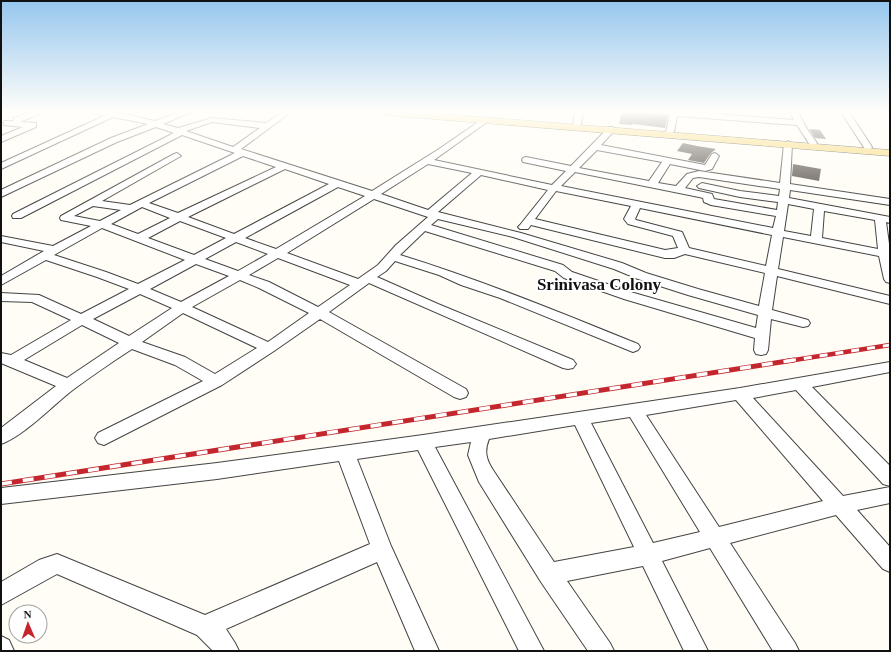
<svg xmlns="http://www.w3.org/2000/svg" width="891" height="652" viewBox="0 0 891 652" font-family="Georgia,serif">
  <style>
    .building { fill: #5a524d }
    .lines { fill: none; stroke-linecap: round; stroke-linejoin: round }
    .minor-casing { stroke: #444; stroke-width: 2 }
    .major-casing { stroke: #222; stroke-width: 1 }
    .minor { fill: #fff; fill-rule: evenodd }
    .major { fill: #f9d66b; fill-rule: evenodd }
    .rail-far1-casing { stroke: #c4262e; stroke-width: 4.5 }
    .rail-casing { stroke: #c4262e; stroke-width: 5 }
    .rail-far1 { stroke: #fff; stroke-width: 3; stroke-dasharray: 8; stroke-linecap: butt }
    .rail { stroke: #fff; stroke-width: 3.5; stroke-dasharray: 11; stroke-linecap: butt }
    .labels { text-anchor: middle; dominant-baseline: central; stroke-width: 4; stroke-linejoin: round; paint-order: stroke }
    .district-label { font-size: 17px; font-weight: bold; fill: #111; stroke: #fff }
  </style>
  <rect width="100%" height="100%" fill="#fffdf5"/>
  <!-- building -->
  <g class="building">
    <polygon points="622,112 639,112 668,116 665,128 633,124 632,125 619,124"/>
    <polygon points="809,129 820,130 826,139 815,138"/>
    <polygon points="683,143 697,146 716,149 711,153 704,163 688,160 692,154 677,151"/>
    <polygon points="793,164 821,169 819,181 792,176"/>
  </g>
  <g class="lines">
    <defs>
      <g id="minor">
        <polygon points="32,112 44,112 20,122 36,123 36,127 1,142 1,136 23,127 4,125 4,121 14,121 14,118"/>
        <path d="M90 112H116L155 121 180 112H191L163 124 178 128 212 118 266 123 282 112H291L241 149 372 191 439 149 484 118H487V122L434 160 552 185 566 171 523 162 522 160 523 158 526 157 571 166 609 127H612L616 129 601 145 705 165 712 154 715 153 719 156 712 169 705 171 670 164 658 183 676 186 687 174 699 171 780 183 784 144 788 141 792 144 790 184 890 199V205L790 190 789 198 890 217V223L886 222 890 251V283L886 282 884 279 879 256 783 237 778 269 890 296V304L777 276 772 310 808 320 810 323 808 326 803 327 771 319 768 350 766 354 761 355 756 354 754 350 755 338 624 299 564 278 555 271 425 231 400 255C481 280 559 312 638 344L640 347 638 350 633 352 628 350 500 298 461 285 439 275 395 261 386 271 377 277 438 304 573 360 576 364 573 368 568 369 563 368 369 283 329 312 466 389 468 393 466 397 460 399 454 397 320 319 274 351 222 385 104 445 98 443 95 438 98 433 203 381 175 365 132 349C112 362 93 375 74 389 54 404 24 436 1 444V428L56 386 1 363V353L11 355 71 320 32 302 1 301V293L39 295 81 314 129 289 97 277 46 260 1 285V276L44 251 1 242V236L53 246 91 226 61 220 60 218 61 216 174 154 177 153 181 156 102 201 130 205 235 153 182 135 21 218H13L12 216 13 214 174 133 156 127 117 142 1 197V190L111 138 148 124 113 117 1 169V163L104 116ZM212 122 260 128 233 147 186 131ZM597 150 662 162 649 181 579 168ZM243 156 276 167 178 213 149 203ZM428 164 472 173 428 210 381 194ZM285 169 329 184 234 234 188 217ZM575 172 699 197 703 198 704 202 711 205 776 216 773 228 561 186ZM481 175 548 190 520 225 518 227 520 229H528L531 225 665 258H674L685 254 765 273 759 306 698 289 646 273 622 263 521 233 438 212ZM699 177 780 189 779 196 740 191 702 183 697 186 699 188 740 197 778 202 777 210 714 199 712 194 685 188 693 178ZM338 187 365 196 276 249 245 238ZM556 191 631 206 624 219 628 224 673 236 678 248 665 250 535 219ZM374 199 428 217 396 245 378 265 358 279 287 253ZM788 204 814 209 811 236 784 231ZM93 206 121 210 100 221 74 216ZM142 207 170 218 138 234 111 224ZM640 208 772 235 766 266 689 248 682 232 636 220 635 219ZM824 211 875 220 878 249 822 238ZM438 219 513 237 614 269 638 279 688 295 758 315 756 328 634 293 572 272 563 265 431 225ZM180 221 226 238 194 255 148 238ZM102 228 185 260 138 284 106 272 54 255ZM236 242 268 254 238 271 205 259ZM278 258 350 285 318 307 269 282 249 275ZM196 264 229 276 181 302 150 289ZM240 280 259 288 309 313 268 342 192 307ZM140 294 172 308 129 336 93 319ZM183 313 257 348 215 374 185 357 142 342ZM82 325 119 343 67 378 24 360Z"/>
        <polygon points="431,112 439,112 439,113 435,115"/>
        <polygon points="575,112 583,112 581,125 577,127 573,125"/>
        <polygon points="656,112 691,112 794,120 790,112 798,112 807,129 817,143 816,145 810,145 797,125 677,116 674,132 670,134 666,132 670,115 660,114"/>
        <polygon points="841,112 849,112 872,147 871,149 865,149"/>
        <path d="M890 362V372L812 387 890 466V486L883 484 796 390 753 398 843 496 890 487V503L857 510 890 547V572L883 569 836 515 730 543 795 643 799 651H773L710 548 662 561 708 651H684L643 566 567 581 610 643 614 651H588L541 582 479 482 468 455 471 442 435 447 544 651H519L418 450 357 459 391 546 439 651H415L377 562 226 629 235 643 239 651H213L197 635 57 574 1 605V582L39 560 57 554 205 615 370 544 339 461 217 479 1 504V488L217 463 423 435 740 388ZM736 400 823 501 719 527 646 415ZM630 417 700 532 653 543 591 423ZM575 425 634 547 554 562 493 470C486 459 484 451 489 439Z"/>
        <polygon points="1,636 9,640 14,651 1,651"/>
      </g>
      <polygon id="major" points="380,112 420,112 890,150 890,156 384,115"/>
    </defs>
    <!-- minor casing -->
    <use href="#minor" class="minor-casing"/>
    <!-- major casing -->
    <use href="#major" class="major-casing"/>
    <!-- minor -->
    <use href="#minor" class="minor"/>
    <!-- major -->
    <use href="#major" class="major"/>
    <defs>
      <polyline id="rail-far1" points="788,361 890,345"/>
      <polyline id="rail" points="1,484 794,360"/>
    </defs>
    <!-- rail-far1 casing -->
    <use href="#rail-far1" class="rail-far1-casing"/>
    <!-- rail casing -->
    <use href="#rail" class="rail-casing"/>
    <!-- rail-far1 -->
    <use href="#rail-far1" class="rail-far1"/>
    <!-- rail -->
    <use href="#rail" class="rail"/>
  </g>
  <!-- sky -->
  <linearGradient id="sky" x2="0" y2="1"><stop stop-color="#95c6ee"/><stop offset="0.55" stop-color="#fffefa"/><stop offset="1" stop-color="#fffefa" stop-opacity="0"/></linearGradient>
  <rect width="891" height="203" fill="url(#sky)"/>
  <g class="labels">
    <!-- district labels -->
    <g class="district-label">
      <text x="599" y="284">Srinivasa Colony</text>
    </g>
  </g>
  <!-- border -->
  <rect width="891" height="652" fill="none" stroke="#111111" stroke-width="4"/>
  <!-- north arrow -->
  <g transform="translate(28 624) rotate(358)"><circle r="19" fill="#ffffff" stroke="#a0a0a0"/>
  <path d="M0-3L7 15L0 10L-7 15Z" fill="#c4262e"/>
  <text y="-6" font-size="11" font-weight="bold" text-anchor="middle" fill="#111111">N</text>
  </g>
</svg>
